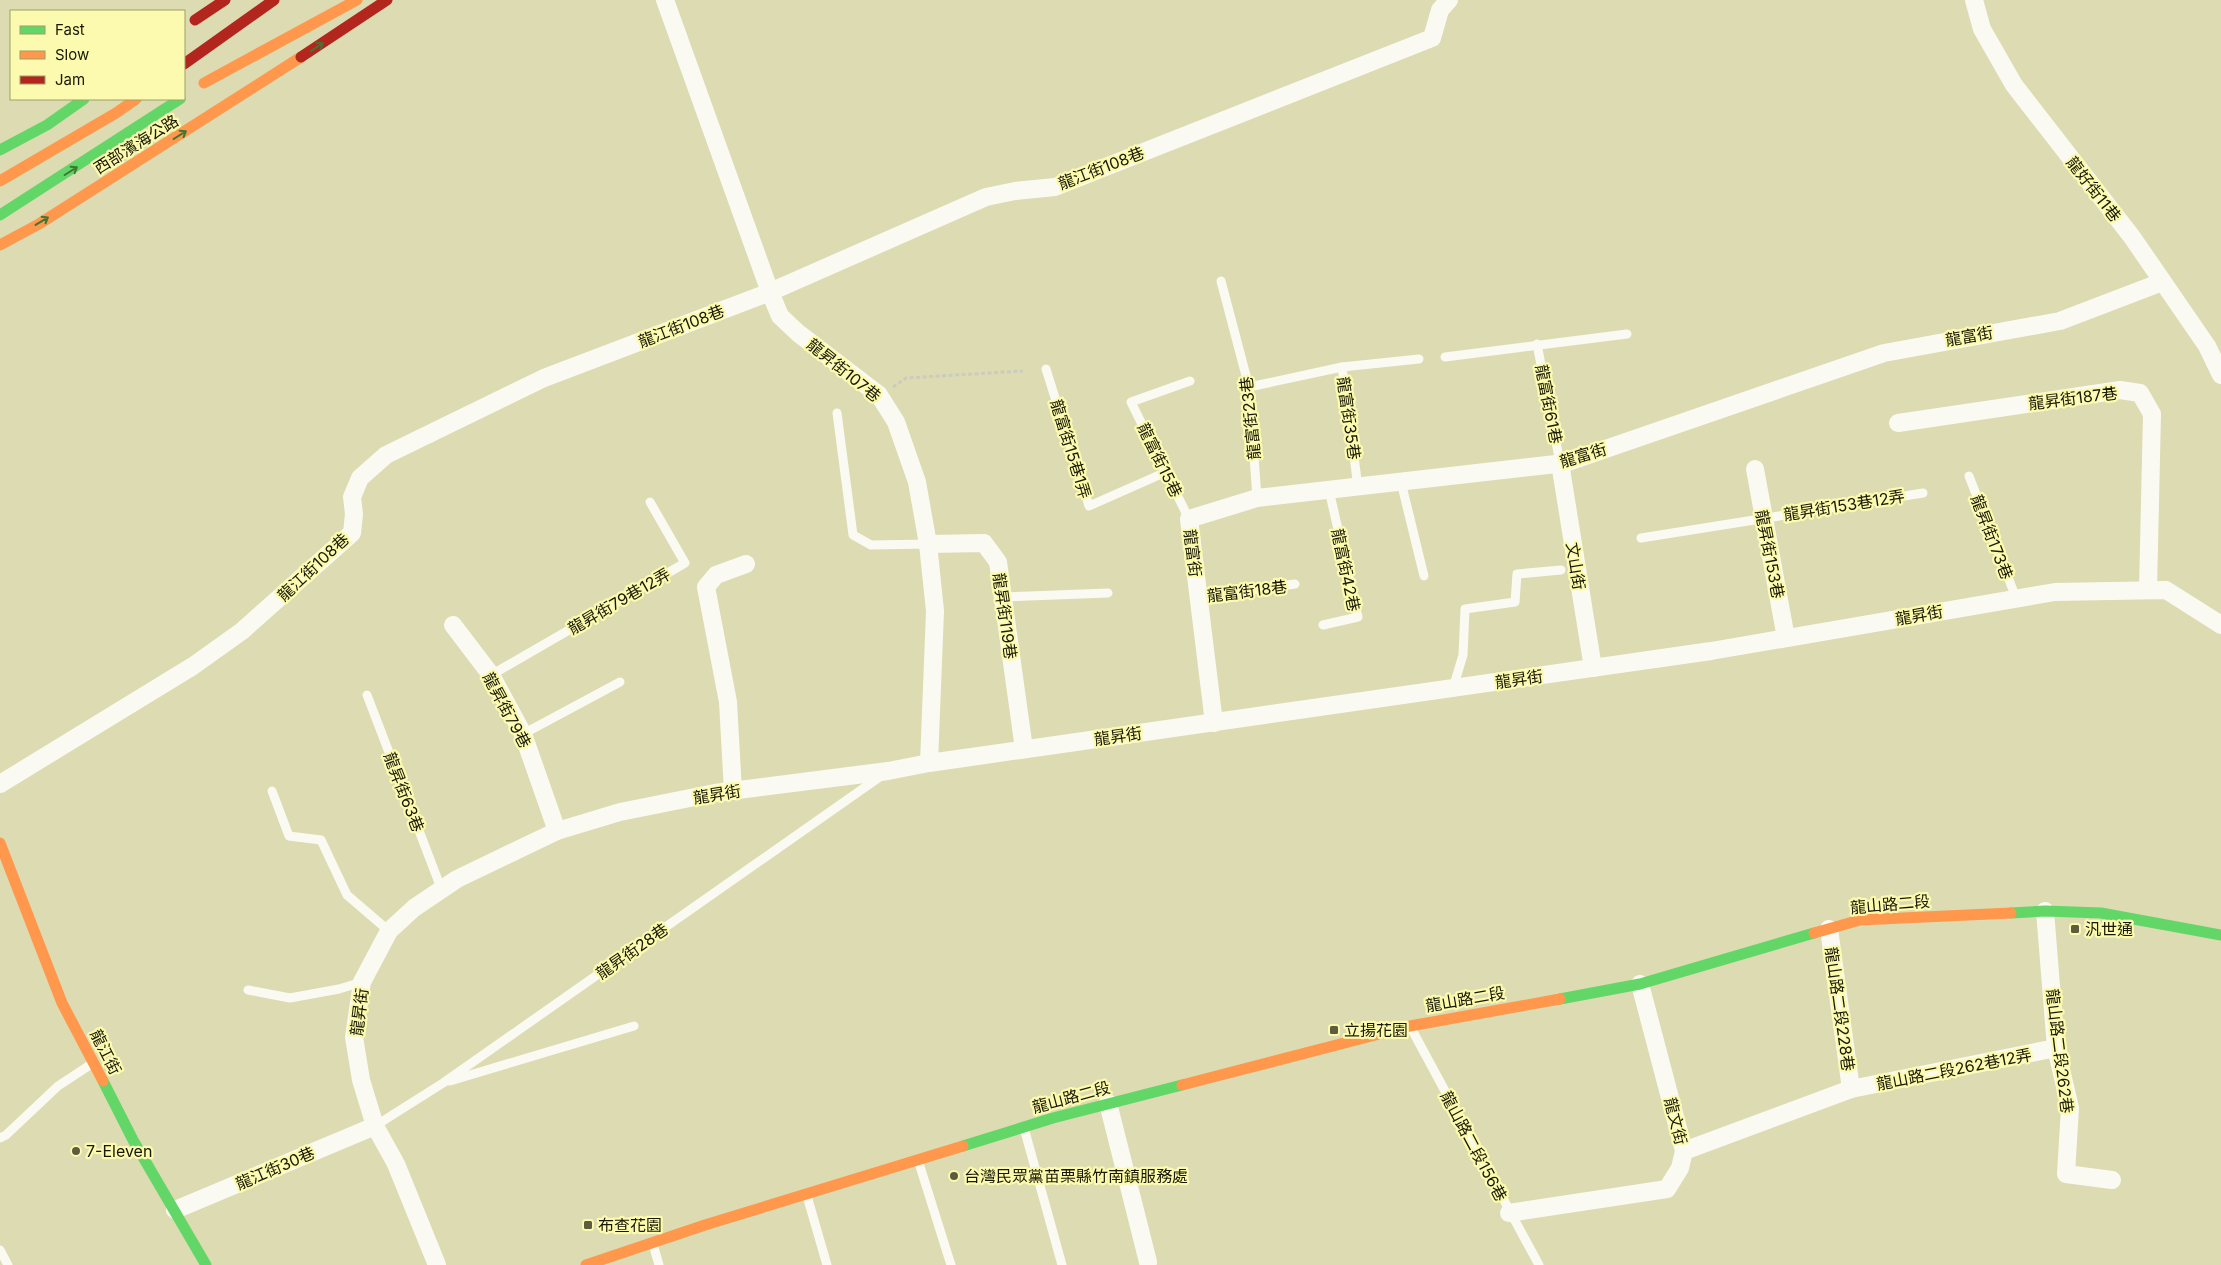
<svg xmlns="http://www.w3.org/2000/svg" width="2221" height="1265" viewBox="0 0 2221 1265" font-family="Inter,'Noto Sans TC',sans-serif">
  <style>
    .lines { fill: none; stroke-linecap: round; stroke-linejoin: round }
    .path { stroke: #cbcbbf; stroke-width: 3; stroke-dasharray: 4 2.5; stroke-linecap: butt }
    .lane { stroke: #fafaf3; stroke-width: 9 }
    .street { stroke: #fafaf3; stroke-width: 18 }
    .fast { stroke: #63d668; stroke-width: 11 }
    .slow { stroke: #ff974d; stroke-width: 11 }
    .jam { stroke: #b3261e; stroke-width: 11 }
    .oneway { stroke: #3e7634 }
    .poi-dot { fill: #5d5c3e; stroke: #fbfaae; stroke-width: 2 }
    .labels { text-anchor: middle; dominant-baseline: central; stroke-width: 4.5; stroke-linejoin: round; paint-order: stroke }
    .street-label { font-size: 16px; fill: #181700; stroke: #fbfaae }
    .poi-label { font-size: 16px; fill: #181700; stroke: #fbfaae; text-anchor: start }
  </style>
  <rect width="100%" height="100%" fill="#dcdbb2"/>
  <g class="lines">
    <!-- path -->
    <polyline class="path" points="893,387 906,378 1023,371"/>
    <!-- lane -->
    <g class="lane">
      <polyline points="1221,281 1249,387 1257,498"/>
      <polyline points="1537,344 1560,463"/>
      <polyline points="1445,357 1627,334"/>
      <polyline points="1046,369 1089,506 1166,472"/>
      <polyline points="1249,387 1342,367"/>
      <polyline points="837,413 853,535 871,545 928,544"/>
      <polyline points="1969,476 2016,598"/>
      <polyline points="1401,482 1424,576"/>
      <polyline points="1358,487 1342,367 1419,359"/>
      <polyline points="1189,519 1131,402 1190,381"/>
      <polyline points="1641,538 1923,493"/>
      <polyline points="1002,597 1108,593"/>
      <polyline points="1199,597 1295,584"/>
      <polyline points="1323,625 1358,617 1329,490"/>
      <polyline points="491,675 685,563 650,502"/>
      <polyline points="1453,688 1463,655 1465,609 1515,602 1517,574 1561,570"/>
      <polyline points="367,695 441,888"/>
      <polyline points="523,734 620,682"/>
      <polyline points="272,791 289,836 321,840 347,895 389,931"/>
      <polyline points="248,990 290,998 339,989 362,982"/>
      <polyline points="1411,1028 1539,1265"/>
      <polyline points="450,1081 634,1026"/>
      <polyline points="375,1126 443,1083 881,776"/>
      <polyline points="1024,1128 1062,1265"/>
      <polyline points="0,1138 6,1135 58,1086 93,1063"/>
      <polyline points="918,1160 951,1265"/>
      <polyline points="807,1196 827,1265"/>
      <polyline points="653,1244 659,1265"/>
      <polyline points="0,1250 8,1265"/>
    </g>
    <!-- street -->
    <g class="street">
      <polyline points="665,0 770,292 780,316 798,333 879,395 896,422 917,482 928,544 935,611 929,763"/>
      <polyline points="1974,0 1982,29 2014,85 2132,237 2207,346 2221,375"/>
      <polyline points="1898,423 2120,390 2140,393 2152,414 2148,590"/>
      <polyline points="1560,463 1593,668"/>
      <polyline points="1755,469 1786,638"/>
      <polyline points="928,544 984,543 998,562 1024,749"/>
      <polyline points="453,625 491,675 523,734 557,831"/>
      <polyline points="1214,723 1189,519 1257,498 1565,463 1884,353 2060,321 2162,282"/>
      <polyline points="0,784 193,666 242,631 352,533 354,514 352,497 360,478 386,455 544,378 770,292 986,197 1015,191 1055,187 1432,38 1440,10 1449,0"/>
      <polyline points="733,791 728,702 706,587 716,575 746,564"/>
      <polyline points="2045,911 2056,1048 2070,1108 2066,1174 2112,1180"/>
      <polyline points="1829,929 1851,1089"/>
      <polyline points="1108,1103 1148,1262"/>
      <polyline points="1684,1151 1851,1089 2056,1048"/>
      <polyline points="175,1210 375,1126"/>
      <polyline points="1509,1213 1667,1189 1680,1168 1684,1151 1640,984"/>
      <polyline points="437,1265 396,1164 375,1126 361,1080 354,1037 362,982 389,931 414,908 457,879 557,831 620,812 715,793 888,771 929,763 1711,651 2055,592 2166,590 2221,625"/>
    </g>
    <!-- fast -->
    <g class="fast">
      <polyline points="0,150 47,125 84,99"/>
      <polyline points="0,215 180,99"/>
      <polyline points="2011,913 2045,911 2101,913 2221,935"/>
      <polyline points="1560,999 1640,984 1814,933"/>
      <polyline points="103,1081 133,1140 206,1265"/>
      <polyline points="963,1146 1053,1118 1182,1085"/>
    </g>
    <!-- slow -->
    <g class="slow">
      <polyline points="204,83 357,0"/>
      <polyline points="0,181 116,113 136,99"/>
      <polyline points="0,245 39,224 301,57"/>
      <polyline points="0,843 62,1003 103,1081"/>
      <polyline points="1814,933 1860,920 2011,913"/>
      <polyline points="1182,1085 1410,1026 1560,999"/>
      <polyline points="586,1265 705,1225 963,1146"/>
    </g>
    <!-- jam -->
    <g class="jam">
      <polyline points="195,20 225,0"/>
      <polyline points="301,57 387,0"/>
      <polyline points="184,64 274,0"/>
    </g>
  </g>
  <!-- one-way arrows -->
  <defs><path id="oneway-shaft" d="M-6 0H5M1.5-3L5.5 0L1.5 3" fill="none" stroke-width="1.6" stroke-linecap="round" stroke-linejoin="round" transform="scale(1.25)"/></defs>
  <g class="oneway">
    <use href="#oneway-shaft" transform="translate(317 47) rotate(-34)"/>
    <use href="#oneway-shaft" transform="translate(180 135) rotate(-32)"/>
    <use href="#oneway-shaft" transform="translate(71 171) rotate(-32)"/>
    <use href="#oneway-shaft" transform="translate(42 221) rotate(-31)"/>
  </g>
  <!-- markers -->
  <g class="poi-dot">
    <rect x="2070" y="924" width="10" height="10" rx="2.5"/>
    <rect x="1329" y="1025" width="10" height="10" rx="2.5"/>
    <circle cx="76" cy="1151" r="5"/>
    <circle cx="954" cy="1176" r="5"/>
    <rect x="583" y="1220" width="10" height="10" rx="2.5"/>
  </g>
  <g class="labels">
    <!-- street labels -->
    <g class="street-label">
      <text transform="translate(136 144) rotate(-32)">西部濱海公路</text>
      <text transform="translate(1101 168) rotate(-21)">龍江街108巷</text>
      <text transform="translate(2094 189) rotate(52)">龍好街11巷</text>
      <text transform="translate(681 326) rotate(-21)">龍江街108巷</text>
      <text transform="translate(1969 336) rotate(-10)">龍富街</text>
      <text transform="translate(844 370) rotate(39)">龍昇街107巷</text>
      <text transform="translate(2073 398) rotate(-7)">龍昇街187巷</text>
      <text transform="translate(1549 404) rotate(79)">龍富街61巷</text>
      <text transform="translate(1250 418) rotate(-96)">龍富街23巷</text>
      <text transform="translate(1349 418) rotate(82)">龍富街35巷</text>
      <text transform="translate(1071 449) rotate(73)">龍富街15巷1弄</text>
      <text transform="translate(1583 455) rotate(-17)">龍富街</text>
      <text transform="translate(1160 460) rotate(64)">龍富街15巷</text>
      <text transform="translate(1844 505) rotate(-9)">龍昇街153巷12弄</text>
      <text transform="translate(1992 537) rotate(69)">龍昇街173巷</text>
      <text transform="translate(1193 553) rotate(83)">龍富街</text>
      <text transform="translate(1770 554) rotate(79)">龍昇街153巷</text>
      <text transform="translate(1576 566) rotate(81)">文山街</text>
      <text transform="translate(313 567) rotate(-43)">龍江街108巷</text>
      <text transform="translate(1346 570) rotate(78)">龍富街42巷</text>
      <text transform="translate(1247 591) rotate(-7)">龍富街18巷</text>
      <text transform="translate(619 601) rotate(-30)">龍昇街79巷12弄</text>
      <text transform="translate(1919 615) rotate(-10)">龍昇街</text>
      <text transform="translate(1005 616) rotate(82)">龍昇街119巷</text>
      <text transform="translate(1519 679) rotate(-8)">龍昇街</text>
      <text transform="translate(507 710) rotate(62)">龍昇街79巷</text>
      <text transform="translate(1118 736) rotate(-8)">龍昇街</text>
      <text transform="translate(404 792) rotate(69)">龍昇街63巷</text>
      <text transform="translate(717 794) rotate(-9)">龍昇街</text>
      <text transform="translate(1890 904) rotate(-5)">龍山路二段</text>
      <text transform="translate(632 951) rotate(-35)">龍昇街28巷</text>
      <text transform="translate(1465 999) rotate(-10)">龍山路二段</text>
      <text transform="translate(1840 1009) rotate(82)">龍山路二段228巷</text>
      <text transform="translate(359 1012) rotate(-83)">龍昇街</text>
      <text transform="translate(2060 1051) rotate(83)">龍山路二段262巷</text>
      <text transform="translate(106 1052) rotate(63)">龍江街</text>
      <text transform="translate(1954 1069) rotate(-11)">龍山路二段262巷12弄</text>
      <text transform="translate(1071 1097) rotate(-15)">龍山路二段</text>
      <text transform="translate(1676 1121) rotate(76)">龍文街</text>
      <text transform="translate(1474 1146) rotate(62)">龍山路二段156巷</text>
      <text transform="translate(275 1168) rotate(-23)">龍江街30巷</text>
    </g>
    <!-- poi labels -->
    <g class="poi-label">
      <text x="2085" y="929">汎世通</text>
      <text x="1344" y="1030">立揚花園</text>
      <text x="86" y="1151">7-Eleven</text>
      <text x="964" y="1176">台灣民眾黨苗栗縣竹南鎮服務處</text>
      <text x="598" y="1225">布查花園</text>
    </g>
  </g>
  <!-- legend -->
  <rect x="10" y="10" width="175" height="90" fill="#fbfaae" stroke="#a09f68"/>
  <rect x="20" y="26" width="25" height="8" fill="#63d668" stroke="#a09f68"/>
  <text x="55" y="35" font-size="15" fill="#181700">Fast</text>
  <rect x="20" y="51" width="25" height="8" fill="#ff974d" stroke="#a09f68"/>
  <text x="55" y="60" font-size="15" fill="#181700">Slow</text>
  <rect x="20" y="76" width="25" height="8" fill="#b3261e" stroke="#a09f68"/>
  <text x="55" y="85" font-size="15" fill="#181700">Jam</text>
</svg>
